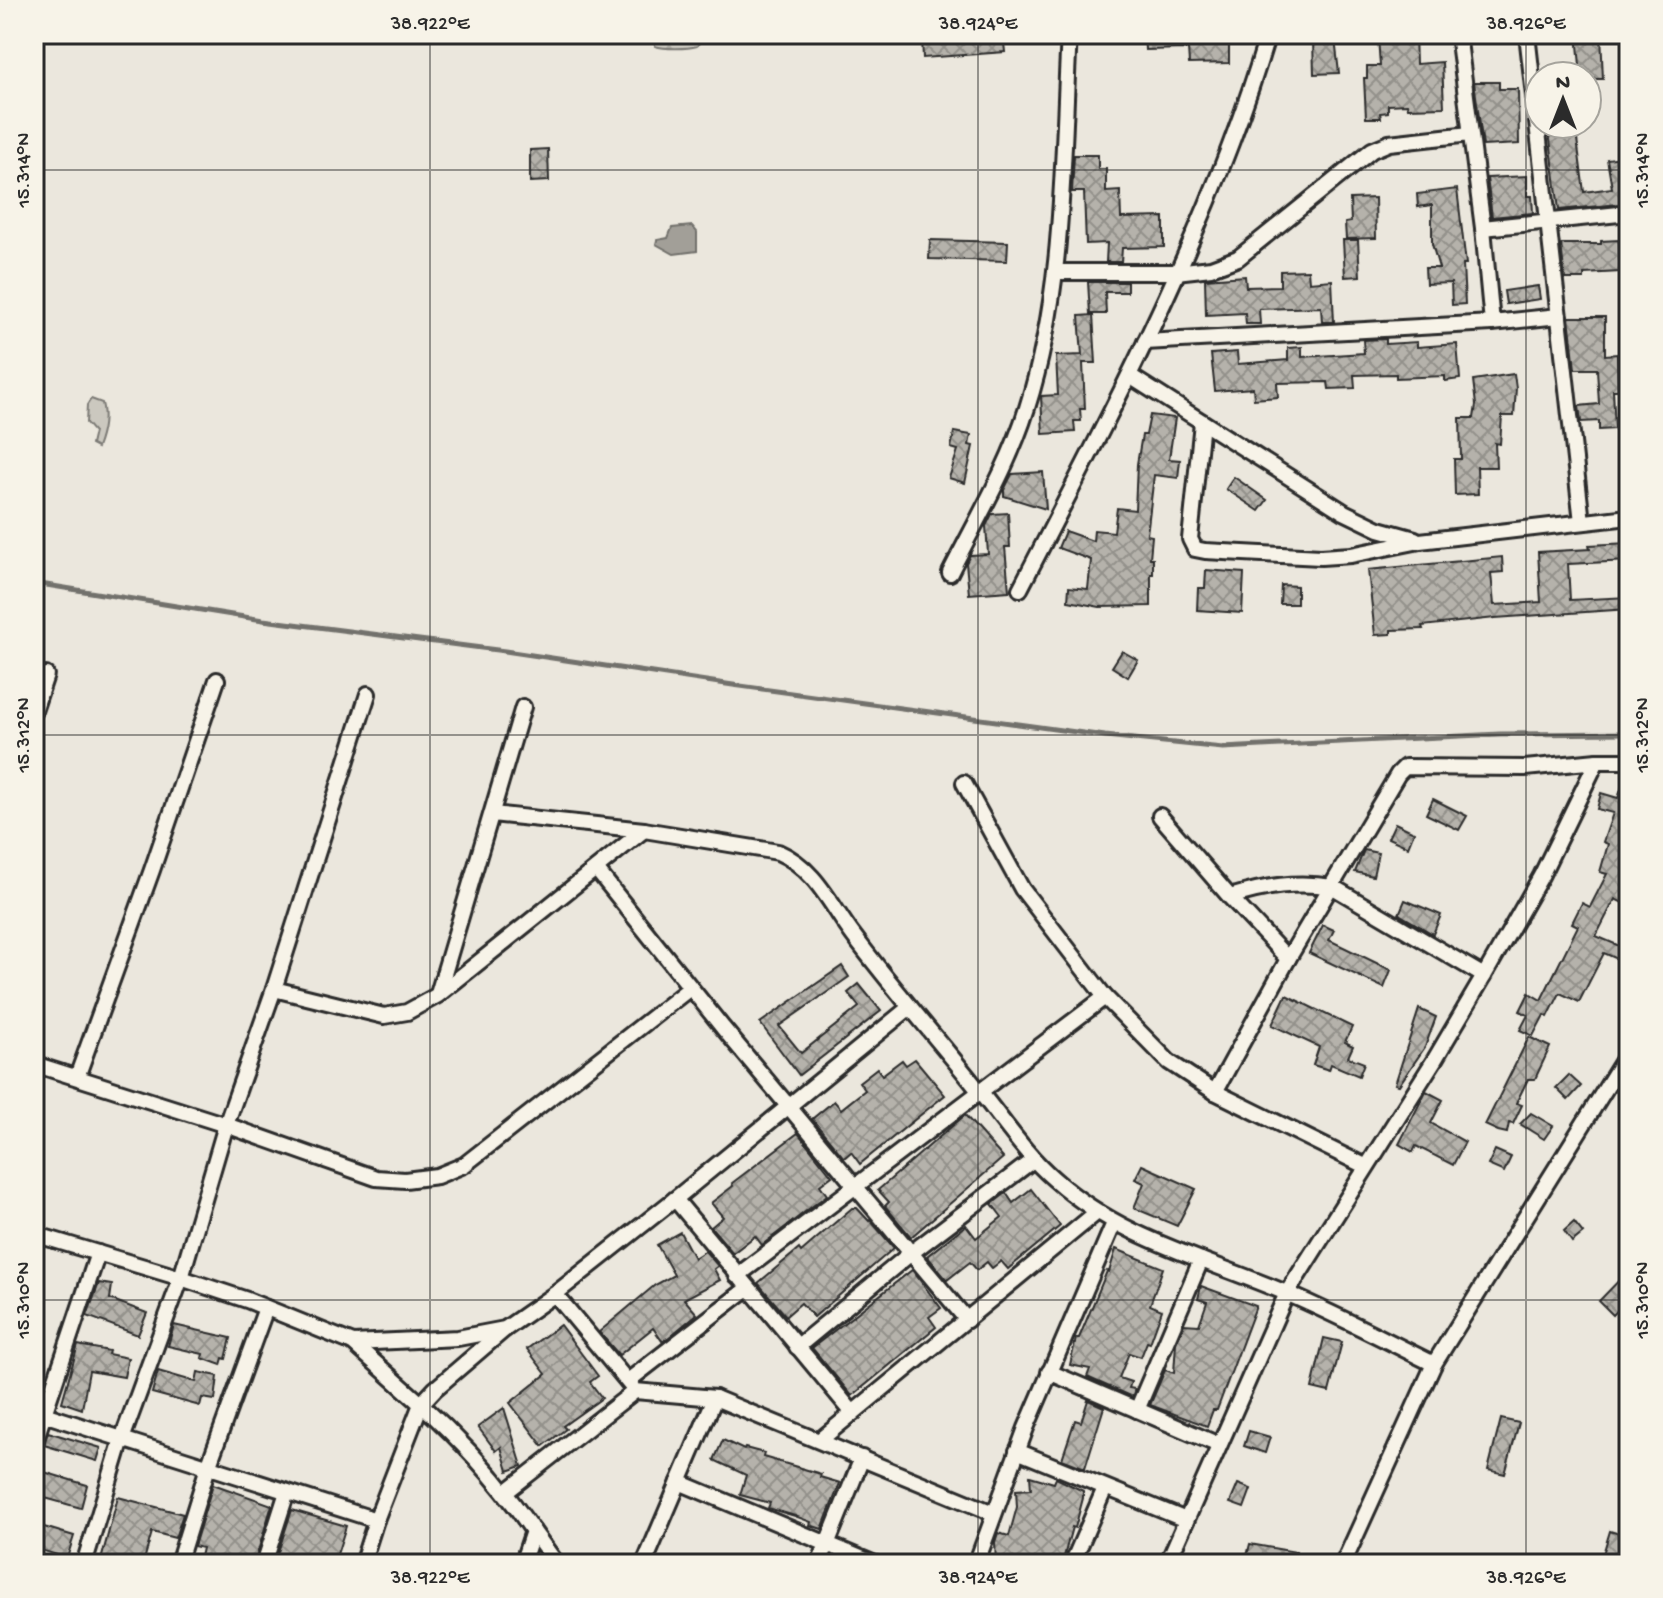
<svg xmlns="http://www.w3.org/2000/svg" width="1663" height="1598" viewBox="0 0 1663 1598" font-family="'Gochi Hand',sans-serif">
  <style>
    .green { fill: #cbc8bf; stroke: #7b7a75; stroke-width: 2 }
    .forest { fill: url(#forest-firs); stroke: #7b7a75; stroke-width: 2 }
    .water { fill: #a29f98; stroke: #72716c; stroke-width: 2 }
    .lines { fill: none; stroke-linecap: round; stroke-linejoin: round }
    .stream { stroke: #72716c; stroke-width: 5 }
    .building { fill: url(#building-cross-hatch); stroke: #2b2b2b; stroke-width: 2 }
    .street-casing { stroke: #2b2b2b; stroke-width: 20 }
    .street { stroke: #f7f3e8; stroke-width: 14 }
    .ticks { fill: none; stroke: #2b2b2b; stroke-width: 2; stroke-opacity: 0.45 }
    .neatline { fill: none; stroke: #2b2b2b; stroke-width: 3 }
    .ticks-label { font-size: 20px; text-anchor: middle; fill: #2b2b2b }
  </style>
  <defs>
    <pattern id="forest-firs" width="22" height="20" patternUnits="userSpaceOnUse" patternTransform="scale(2)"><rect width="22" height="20" fill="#cbc8bf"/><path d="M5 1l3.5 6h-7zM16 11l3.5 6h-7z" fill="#aeaca4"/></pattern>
    <pattern id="building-cross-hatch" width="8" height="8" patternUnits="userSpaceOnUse" patternTransform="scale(2)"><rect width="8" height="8" fill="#b5b2ab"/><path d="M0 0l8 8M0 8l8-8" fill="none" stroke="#93918b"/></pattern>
  </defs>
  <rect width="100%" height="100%" fill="#ebe7dd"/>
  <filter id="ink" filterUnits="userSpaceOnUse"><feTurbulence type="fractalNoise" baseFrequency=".0125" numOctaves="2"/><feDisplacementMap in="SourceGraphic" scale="16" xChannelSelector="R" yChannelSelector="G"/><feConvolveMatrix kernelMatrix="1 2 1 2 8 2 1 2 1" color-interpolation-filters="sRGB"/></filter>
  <g filter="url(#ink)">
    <!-- green -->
    <path class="green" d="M91 399 102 403C106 418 102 435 97 448L91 445 94 432 86 423 87 405Z"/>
    <!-- forest -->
    <path class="forest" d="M653 34H705L697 46C687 49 664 49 655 46Z"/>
    <!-- water -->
    <polygon class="water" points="692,226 697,232 697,251 674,254 656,244 657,240 668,238 672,228"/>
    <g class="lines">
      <!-- stream -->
      <polyline class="stream" points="34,583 263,620 505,651 733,685 1105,736 1223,748 1500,734 1629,733"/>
    </g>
    <!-- building -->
    <g class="building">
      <polygon points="1003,34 1005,52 923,58 922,39"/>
      <polygon points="1144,34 1229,34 1229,63 1189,64 1188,49 1145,50"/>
      <polygon points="1400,34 1415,34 1416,64 1442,62 1444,107 1408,108 1407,104 1388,105 1388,112 1380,113 1381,118 1366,118 1364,78 1367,78 1367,66 1380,66 1378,37"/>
      <polygon points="1577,34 1601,34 1603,79 1587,79 1587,76 1581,76"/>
      <polygon points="1335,39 1339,73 1314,74 1313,40"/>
      <polygon points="1474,82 1499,82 1499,89 1518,89 1519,144 1483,146"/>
      <polygon points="1548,124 1575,124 1584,192 1612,188 1607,159 1629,156 1629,203 1559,210"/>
      <polygon points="548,149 549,181 530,182 530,150"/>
      <polygon points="1074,155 1098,155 1098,169 1106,169 1106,192 1120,191 1121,218 1164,217 1164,247 1122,248 1121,262 1106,262 1107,243 1086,244 1084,192 1072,192"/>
      <polygon points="1527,176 1527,196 1532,196 1533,213 1492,217 1487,178"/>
      <polygon points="1457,189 1466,264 1463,264 1465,304 1452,305 1451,283 1426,284 1425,268 1439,268 1432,244 1432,205 1418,207 1417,194"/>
      <polygon points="1375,198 1376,238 1346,239 1345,223 1351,222 1350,199"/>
      <polygon points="930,240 1008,242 1007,261 929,259"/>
      <polygon points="1343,240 1358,240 1360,276 1345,277"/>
      <polygon points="1619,240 1620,272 1584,274 1584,279 1565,279 1561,244 1601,244 1601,241"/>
      <polygon points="1308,270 1309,282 1332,280 1334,322 1322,322 1321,307 1259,309 1260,324 1246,324 1245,313 1206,315 1205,279 1245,276 1246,287 1280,286 1280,271"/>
      <polygon points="1088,282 1127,282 1127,292 1105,292 1106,314 1090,314"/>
      <polygon points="1538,286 1540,299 1506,304 1504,291"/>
      <polygon points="1093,315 1096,363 1083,363 1085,409 1080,409 1081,421 1074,421 1075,432 1043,434 1041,396 1058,395 1056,356 1082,355 1079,316"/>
      <polygon points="1569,317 1605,317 1605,355 1617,354 1618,390 1613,390 1615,429 1599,430 1599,421 1581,422 1579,406 1599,404 1597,369 1575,369"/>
      <polygon points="1386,339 1386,344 1417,342 1417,347 1457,344 1460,379 1445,381 1445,376 1396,378 1396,374 1354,375 1355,388 1329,389 1328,382 1277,383 1278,397 1254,399 1253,388 1215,391 1211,354 1237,352 1238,364 1288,360 1288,348 1302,347 1302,357 1364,353 1363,340"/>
      <polygon points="1514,374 1516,388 1514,416 1502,416 1500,444 1495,443 1496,467 1477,467 1478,494 1455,495 1454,459 1461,459 1460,418 1474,418 1476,405 1473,380"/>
      <polygon points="1150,415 1175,418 1169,459 1180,460 1178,478 1154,475 1147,535 1152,536 1150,558 1153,558 1153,574 1151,574 1151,606 1100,607 1068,601 1069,587 1088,589 1091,560 1058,548 1065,531 1093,541 1094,530 1114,532 1117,508 1135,510 1137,464 1142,435 1146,435"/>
      <polygon points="954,432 971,435 969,445 973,446 965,483 949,478 958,450 951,448"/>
      <polygon points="1043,472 1046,509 1004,496 1004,490 1012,474"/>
      <polygon points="1234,477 1267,500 1259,511 1226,489"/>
      <polygon points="1008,513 1010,547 1005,547 1009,591 969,594 966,563 970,555 988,554 986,526 992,514"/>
      <polygon points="1629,543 1629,561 1568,564 1570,600 1629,597 1629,609 1495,618 1422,626 1423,629 1391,630 1391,634 1375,635 1368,570 1502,557 1503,572 1491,573 1494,605 1541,602 1538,552 1590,549 1589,545"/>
      <polygon points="1206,570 1244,573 1242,613 1197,610 1198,588 1205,588"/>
      <polygon points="1281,585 1297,586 1297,604 1280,604"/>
      <polygon points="1122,651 1138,660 1128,677 1112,667"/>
      <polygon points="1627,773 1629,774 1629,906 1615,899 1596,936 1629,950 1629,964 1604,953 1579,1002 1560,993 1548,1017 1544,1015 1533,1036 1520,1030 1528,1015 1520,1011 1529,993 1541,1000 1578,926 1572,923 1582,903 1590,907 1607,874 1600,872 1608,844 1603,842 1613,813 1597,809 1601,793 1618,798"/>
      <polygon points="1433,799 1467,816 1459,830 1426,814"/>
      <polygon points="1395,823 1414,832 1408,847 1388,838"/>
      <polygon points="1364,850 1378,853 1373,876 1355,872"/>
      <polygon points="1405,900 1441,915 1433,934 1399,914"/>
      <polygon points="1323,925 1334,930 1329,940 1391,970 1384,988 1309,953"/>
      <polygon points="842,966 849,977 779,1026 801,1053 859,1007 848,993 859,984 881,1011 799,1075 760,1023"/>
      <polygon points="1286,995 1352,1027 1345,1042 1353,1046 1348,1057 1364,1063 1359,1076 1331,1064 1329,1070 1313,1065 1319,1047 1272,1025"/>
      <polygon points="1419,1009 1436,1017 1425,1047 1399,1085 1395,1084"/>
      <polygon points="1529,1037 1550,1047 1535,1079 1528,1079 1516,1103 1522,1105 1513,1124 1509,1123 1507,1133 1498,1131 1485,1125"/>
      <polygon points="915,1059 945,1095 860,1164 851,1152 844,1158 812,1119 834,1101 841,1109 865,1090 859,1082 877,1068 882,1075 902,1060 906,1065"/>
      <polygon points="1569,1075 1581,1086 1568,1100 1556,1088"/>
      <polygon points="1426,1091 1443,1100 1431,1123 1465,1142 1453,1165 1416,1146 1413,1152 1399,1144"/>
      <polygon points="1531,1113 1553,1126 1544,1139 1520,1124"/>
      <polygon points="965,1115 1003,1158 911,1237 885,1206 889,1202 878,1190"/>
      <polygon points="798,1133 832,1176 820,1185 827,1195 762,1245 755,1236 733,1253 711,1227 723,1217 711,1203 733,1186 732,1183"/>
      <polygon points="1495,1150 1511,1157 1504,1172 1488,1165"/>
      <polygon points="1142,1165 1196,1189 1177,1226 1134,1208 1144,1183 1135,1179"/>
      <polygon points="1031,1189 1060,1226 1008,1269 1001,1261 992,1268 987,1262 977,1270 970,1262 947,1280 927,1256 966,1225 976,1238 1002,1217 992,1204 1006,1193 1013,1203"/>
      <polygon points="852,1208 857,1208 869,1221 870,1220 894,1248 814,1317 801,1303 786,1316 758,1283 799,1249 801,1252"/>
      <polygon points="1574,1222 1583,1233 1572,1242 1564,1231"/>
      <polygon points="680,1232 694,1258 705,1251 718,1266 714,1269 720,1280 684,1299 697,1314 668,1338 662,1341 653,1328 619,1355 599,1332 655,1285 674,1275 657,1245"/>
      <polygon points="1116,1249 1163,1268 1150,1305 1162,1310 1150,1343 1147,1342 1141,1357 1129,1353 1119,1378 1131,1382 1129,1388 1135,1389 1132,1397 1087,1377 1090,1369 1070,1365 1076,1338 1079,1338 1107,1271 1109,1272"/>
      <polygon points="912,1270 941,1308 929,1317 936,1327 852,1396 812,1348"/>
      <polygon points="1629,1270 1629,1299 1613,1315 1599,1301"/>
      <polygon points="99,1283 112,1285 110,1299 147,1313 138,1335 87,1316"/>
      <polygon points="1201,1286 1256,1306 1217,1410 1213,1410 1207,1426 1150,1405 1165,1370 1174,1373 1176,1343 1184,1324 1199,1325 1207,1302 1198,1299"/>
      <polygon points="174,1325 231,1338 226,1359 223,1358 221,1365 202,1358 203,1354 168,1346"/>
      <polygon points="560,1325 598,1376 590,1382 602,1398 563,1426 566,1429 543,1446 510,1403 546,1374 527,1349"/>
      <polygon points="1324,1338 1342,1342 1329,1392 1312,1388"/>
      <polygon points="78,1345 109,1351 108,1354 128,1358 124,1377 89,1371 82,1409 62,1402"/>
      <polygon points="158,1371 196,1382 198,1372 218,1376 215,1400 202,1398 200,1406 152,1393"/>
      <polygon points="1088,1400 1104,1407 1085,1468 1062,1459 1075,1420 1081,1422"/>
      <polygon points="504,1408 522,1466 508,1471 501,1447 496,1451 478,1427"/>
      <polygon points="1501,1419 1519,1423 1505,1474 1488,1470"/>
      <polygon points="1249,1431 1270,1437 1265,1453 1244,1446"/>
      <polygon points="48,1432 101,1448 97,1461 44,1445"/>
      <polygon points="723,1440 744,1450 745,1448 764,1453 763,1457 821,1474 820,1477 840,1483 822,1529 810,1525 811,1522 795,1516 768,1508 770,1503 740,1495 746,1475 714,1460"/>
      <polygon points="34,1469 87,1485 81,1508 34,1495"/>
      <polygon points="1030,1476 1054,1483 1056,1478 1083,1491 1083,1498 1075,1528 1072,1527 1062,1564 996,1564 995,1542 998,1533 1009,1536 1017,1507 1016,1490 1031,1489"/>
      <polygon points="213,1484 272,1505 254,1564 213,1564 199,1561 202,1548 194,1546"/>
      <polygon points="1238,1484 1251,1489 1244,1508 1230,1503"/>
      <polygon points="118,1497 183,1514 175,1538 152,1532 143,1564 100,1564"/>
      <polygon points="292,1510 346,1526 334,1564 274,1564"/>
      <polygon points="34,1524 74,1536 67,1558 34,1548"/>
      <polygon points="1610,1531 1629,1537 1623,1564 1600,1564"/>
      <polygon points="1250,1544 1296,1552 1293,1564 1247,1556"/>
    </g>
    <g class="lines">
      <defs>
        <g id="street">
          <polyline points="1458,34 1483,228 1492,323 1559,316"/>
          <polyline points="1527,34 1582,522"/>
          <polyline points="1483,228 1629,213"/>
          <polyline points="1055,272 1176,272 1211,268 1238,258 1372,150 1389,143 1470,134"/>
          <polyline points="1145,342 1492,323"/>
          <polyline points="1130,376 1344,512 1379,529 1415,539"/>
          <polyline points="1202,422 1190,539 1195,549 1205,551 1321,557 1351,555 1420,541 1629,517"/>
          <path d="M950 573C977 519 1009 466 1027 408 1065 288 1062 159 1069 34"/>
          <path d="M1020 589C1113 409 1210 228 1268 34"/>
          <polyline points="34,711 46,675"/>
          <polyline points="964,783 1022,889 1105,997 1169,1062 1215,1092 1365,1166"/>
          <path d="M492 814 644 830 778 852C815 868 830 904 853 935 893 989 938 1039 979 1091 1004 1121 1024 1153 1054 1179 1121 1239 1204 1258 1286 1293 1336 1314 1385 1340 1434 1364"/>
          <polyline points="1160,816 1230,897 1288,959"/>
          <polyline points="596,869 723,1028 967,1320"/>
          <path d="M1230 897C1265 886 1296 881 1333 887L1484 976"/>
          <polyline points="274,989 384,1016 407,1012 438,995 644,830"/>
          <polyline points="438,994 523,707"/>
          <polyline points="34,1064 226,1125 376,1178 405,1180 437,1176 464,1165 690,988"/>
          <polyline points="77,1077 152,870 217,680"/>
          <polyline points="1215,1092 1288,959 1398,774 1405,767 1525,768 1597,761 1629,761"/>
          <polyline points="675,1199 853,1413"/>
          <polyline points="34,1234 181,1278 247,1300 353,1343 458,1338 505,1329 555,1294 675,1199 910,1007"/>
          <polyline points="737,1276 1105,997"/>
          <polyline points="555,1294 632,1387"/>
          <path d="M505 1329 435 1389 421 1404C463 1442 501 1484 533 1531L522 1564"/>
          <polyline points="353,1343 421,1404 376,1520"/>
          <polyline points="797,1347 911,1253 1033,1160"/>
          <polyline points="1049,1372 1219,1445"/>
          <polyline points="628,1381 748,1288"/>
          <polyline points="1137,1410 1201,1260"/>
          <polyline points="34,1411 376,1520 362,1564"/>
          <polyline points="820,1440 1096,1213"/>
          <polyline points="34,1444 98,1253"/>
          <polyline points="1017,1451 1186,1520"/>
          <polyline points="679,1482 875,1564"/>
          <polyline points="506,1492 635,1391 715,1398 993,1513"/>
          <polyline points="533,1531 557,1564"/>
          <polyline points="84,1564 122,1439 181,1278 226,1125 274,989 368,694"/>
          <polyline points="178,1564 208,1467 266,1308"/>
          <polyline points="264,1564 287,1492"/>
          <polyline points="644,1564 715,1398"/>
          <polyline points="819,1564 862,1458"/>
          <polyline points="976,1564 1026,1428 1114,1223"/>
          <polyline points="1072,1564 1105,1488"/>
          <polyline points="1167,1564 1287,1293 1435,1059 1484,976 1541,876 1597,761"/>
          <polyline points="1343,1564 1434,1364 1629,1051"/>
        </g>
      </defs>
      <!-- street casing -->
      <use href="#street" class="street-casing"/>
      <!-- street -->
      <use href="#street" class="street"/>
    </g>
  </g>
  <!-- ticks -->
  <path class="ticks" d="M430 34V1564M978 34V1564M1526 34V1564M34 170H1629M34 735H1629M34 1300H1629"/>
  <!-- margin -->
  <rect width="1663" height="1598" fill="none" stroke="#f7f3e8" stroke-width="88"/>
  <!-- north arrow -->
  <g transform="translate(1563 100)"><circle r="38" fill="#f7f3e8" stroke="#a5a39c" stroke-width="2"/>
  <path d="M0-6L14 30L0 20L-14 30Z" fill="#2b2b2b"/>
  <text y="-12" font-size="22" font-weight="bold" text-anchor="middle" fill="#2b2b2b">N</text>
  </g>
  <rect x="44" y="44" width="1575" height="1510" class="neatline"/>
  <g class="ticks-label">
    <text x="430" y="29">38.922°E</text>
    <text x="978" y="29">38.924°E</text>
    <text x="1526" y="29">38.926°E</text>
    <text transform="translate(22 170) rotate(-90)" y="7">15.314°N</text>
    <text transform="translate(1641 170) rotate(-90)" y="7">15.314°N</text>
    <text transform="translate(22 735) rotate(-90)" y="7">15.312°N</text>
    <text transform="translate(1641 735) rotate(-90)" y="7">15.312°N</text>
    <text transform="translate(22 1300) rotate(-90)" y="7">15.310°N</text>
    <text transform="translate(1641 1300) rotate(-90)" y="7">15.310°N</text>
    <text x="430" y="1583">38.922°E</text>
    <text x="978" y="1583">38.924°E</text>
    <text x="1526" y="1583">38.926°E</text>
  </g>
</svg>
